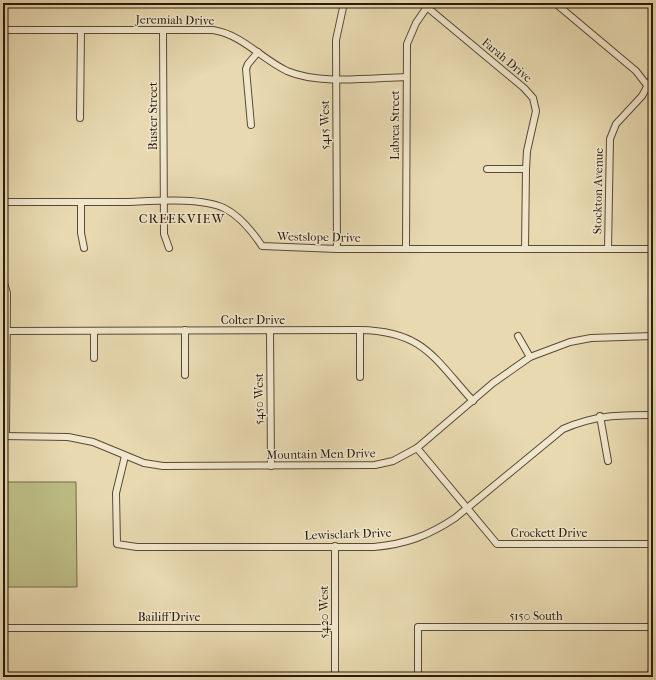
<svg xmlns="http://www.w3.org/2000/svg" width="656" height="680" viewBox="0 0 656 680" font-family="'IM FELL French Canon',serif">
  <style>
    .green { fill: #bdbd86; stroke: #726c49 }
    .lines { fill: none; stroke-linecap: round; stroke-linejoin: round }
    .minor-casing { stroke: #584a35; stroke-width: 8 }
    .minor { stroke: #f0e6cc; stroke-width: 6 }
    .labels { text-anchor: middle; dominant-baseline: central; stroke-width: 3; stroke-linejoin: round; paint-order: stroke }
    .street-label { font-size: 12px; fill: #281b0c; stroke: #f0e6cc }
    .neighbourhood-label { font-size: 13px; letter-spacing: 1px; fill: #281b0c; stroke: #f0e6cc }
  </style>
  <rect width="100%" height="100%" fill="#e8d9b0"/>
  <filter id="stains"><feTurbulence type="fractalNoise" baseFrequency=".005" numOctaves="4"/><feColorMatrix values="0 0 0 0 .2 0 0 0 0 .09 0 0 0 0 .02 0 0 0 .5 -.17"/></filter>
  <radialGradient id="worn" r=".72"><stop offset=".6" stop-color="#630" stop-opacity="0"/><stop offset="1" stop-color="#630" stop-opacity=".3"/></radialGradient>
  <!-- green -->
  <polygon class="green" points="3,482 76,482 77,587 3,587"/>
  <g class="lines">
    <defs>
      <g id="minor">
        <polyline points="422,3 524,88 533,98 536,111 527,151 526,169 525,249"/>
        <polyline points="555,3 636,71 653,93"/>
        <path d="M3 30H213C243 35 260 58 287 71 319 85 371 78 406 77"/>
        <polyline points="163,30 164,234 169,248"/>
        <polyline points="80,118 81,30"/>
        <polyline points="251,125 246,69 248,64 258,52"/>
        <polyline points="487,169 526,169"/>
        <path d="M3 202C45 202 86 202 127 202 154 201 201 197 224 208 240 216 252 231 262 246L337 249H653"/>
        <polyline points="81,202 81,233 84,248"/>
        <polyline points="406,248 407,44 416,23 427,7"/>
        <polyline points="337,249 336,40 344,3"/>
        <polyline points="608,249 610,139 616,124 642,96 653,76"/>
        <polyline points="3,280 7,293 6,436"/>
        <polyline points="360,330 360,377"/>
        <path d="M6 331 360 330C423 331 434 358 473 401"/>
        <polyline points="94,331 94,358"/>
        <polyline points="270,331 271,466"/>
        <polyline points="518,336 530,357"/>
        <polyline points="185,375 185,330"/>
        <polyline points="600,416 608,461"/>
        <polyline points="3,436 68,437 93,442 144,463 163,466 375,465 393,461 417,448 493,383 530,357 570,342 591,338 653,336"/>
        <polyline points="417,448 497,544 653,544"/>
        <path d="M125 456 116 493 117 544 137 547H374C406 544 428 536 455 518L563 429C595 415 619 415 653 415"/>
        <polyline points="4,677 4,628 335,628"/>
        <polyline points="335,677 335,546"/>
        <polyline points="418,677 418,627 653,627"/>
        <polyline points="650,677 653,666"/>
      </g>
    </defs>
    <!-- minor casing -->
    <use href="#minor" class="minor-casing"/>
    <!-- minor -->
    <use href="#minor" class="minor"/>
  </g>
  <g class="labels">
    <!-- street labels -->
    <g class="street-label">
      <text transform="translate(175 20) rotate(1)">Jeremiah Drive</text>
      <text transform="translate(507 60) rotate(40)">Farah Drive</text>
      <text transform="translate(153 116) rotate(-90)">Buster Street</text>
      <text transform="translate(325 125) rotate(-90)">5415 West</text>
      <text transform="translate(395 125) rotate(-90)">Labrea Street</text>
      <text transform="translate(598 191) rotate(-89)">Stockton Avenue</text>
      <text transform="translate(319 237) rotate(1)">Westslope Drive</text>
      <text x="253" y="320">Colter Drive</text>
      <text transform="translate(259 399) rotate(-90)">5450 West</text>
      <text transform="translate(321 454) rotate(-1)">Mountain Men Drive</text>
      <text x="549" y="533">Crockett Drive</text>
      <text transform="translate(348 534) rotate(-2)">Lewisclark Drive</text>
      <text transform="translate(324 612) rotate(-90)">5420 West</text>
      <text x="536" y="616">5150 South</text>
      <text x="169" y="617">Bailiff Drive</text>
    </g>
    <!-- neighbourhood labels -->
    <g class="neighbourhood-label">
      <text x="182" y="218">CREEKVIEW</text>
    </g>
  </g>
  <!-- margin -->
  <rect width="656" height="680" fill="none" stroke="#e8d9b0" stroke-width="16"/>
  <rect x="4" y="4" width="648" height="672" fill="none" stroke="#281b0c" stroke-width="2"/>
  <rect x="8" y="8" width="640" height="664" fill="none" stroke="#281b0c"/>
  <rect width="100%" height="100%" filter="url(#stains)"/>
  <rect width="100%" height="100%" fill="url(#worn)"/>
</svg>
